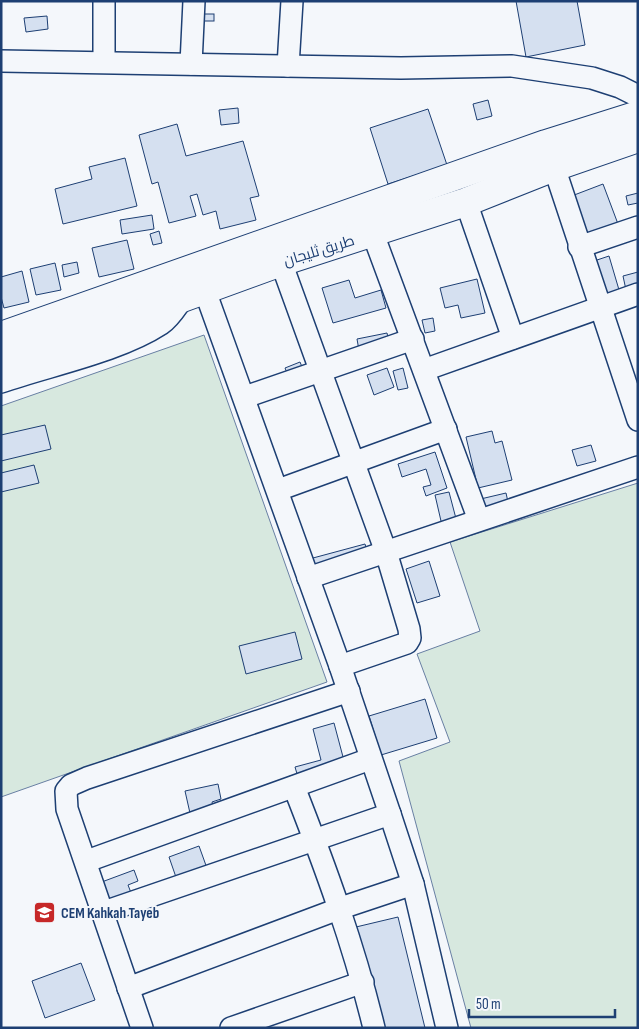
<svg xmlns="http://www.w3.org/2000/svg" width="639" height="1029" viewBox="0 0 639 1029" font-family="'Sofia Sans Condensed',Cairo,sans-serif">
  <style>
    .green { fill: #d7e8df; stroke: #687fa3 }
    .building { fill: #d5e0f0; stroke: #1d3f73 }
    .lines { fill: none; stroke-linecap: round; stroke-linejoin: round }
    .minor-casing { stroke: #1d3f73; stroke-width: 24 }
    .major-casing { stroke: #1d3f73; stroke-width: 30 }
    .minor { stroke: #f4f7fb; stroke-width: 21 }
    .major { stroke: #f4f7fb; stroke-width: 28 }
    .labels { text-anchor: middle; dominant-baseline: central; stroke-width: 4; stroke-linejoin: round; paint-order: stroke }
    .street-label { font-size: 15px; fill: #1d3f73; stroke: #f4f7fb }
    .poi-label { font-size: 15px; font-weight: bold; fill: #1d3f73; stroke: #f4f7fb; text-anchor: start }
  </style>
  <rect width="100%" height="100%" fill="#f4f7fb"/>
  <!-- green -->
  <g class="green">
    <polygon points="204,335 327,682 1,797 1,406"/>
    <polygon points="638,483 638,1028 471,1028 399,761 450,742 417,654 480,631 450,542"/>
  </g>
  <!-- building -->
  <g class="building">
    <polygon points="516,1 577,1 585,45 526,57"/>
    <rect x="202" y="14" width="12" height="7"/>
    <polygon points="47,16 48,29 26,32 24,18"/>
    <polygon points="488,100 492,116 477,120 473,104"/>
    <polygon points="238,108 239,123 221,125 219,110"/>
    <polygon points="428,109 447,165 388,184 370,128"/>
    <polygon points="177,124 186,156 243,141 259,196 250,198 256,220 220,229 216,211 203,215 197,194 190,196 196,216 169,223 158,182 152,184 139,135"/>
    <polygon points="125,158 137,206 63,224 55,189 92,179 89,167"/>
    <polygon points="603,184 621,232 583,246 569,197"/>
    <polygon points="638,193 638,203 628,205 626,196"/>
    <polygon points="152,215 154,229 122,234 120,220"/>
    <polygon points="159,231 162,243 153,245 150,234"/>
    <polygon points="127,240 134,269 99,277 92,248"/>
    <polygon points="609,256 622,300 603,305 591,262"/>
    <polygon points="77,262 79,273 64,277 62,265"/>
    <polygon points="55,263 61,290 36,295 30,269"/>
    <polygon points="22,271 29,302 4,308 1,297 1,277"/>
    <polygon points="638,272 638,287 626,290 623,276"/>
    <polygon points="477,279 485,313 461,318 458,305 445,308 440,288"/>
    <polygon points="349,280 355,298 381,290 386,308 333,323 322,288"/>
    <polygon points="433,318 435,331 425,333 422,320"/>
    <polygon points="387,333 391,351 360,356 357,339"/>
    <polygon points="300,362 305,374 290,380 285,368"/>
    <polygon points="387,368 394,387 374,395 367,375"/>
    <polygon points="403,368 408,388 398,390 393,371"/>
    <polygon points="45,425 51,449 1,461 1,435"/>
    <polygon points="492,431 495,443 502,441 512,480 478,488 466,437"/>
    <polygon points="591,445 596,461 577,466 572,450"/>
    <polygon points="435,452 447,488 426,496 423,487 431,485 426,469 402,477 398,464"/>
    <polygon points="34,465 39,483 1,492 1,473"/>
    <polygon points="449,492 459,530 444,534 435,495"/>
    <polygon points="506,493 510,511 477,519 472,501"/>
    <polygon points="365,544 369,558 316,570 313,558"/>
    <polygon points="429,561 440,596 417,603 406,569"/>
    <polygon points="295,632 302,659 246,674 239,646"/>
    <polygon points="425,699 437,738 381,755 369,716"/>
    <polygon points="334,723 347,772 300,784 295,767 321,760 313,729"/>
    <polygon points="218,784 221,799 212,802 216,816 192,822 185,791"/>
    <polygon points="199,846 208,871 178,883 169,857"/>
    <polygon points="134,870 138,881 128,885 135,903 110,913 99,883"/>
    <polygon points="398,917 425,1028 381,1028 356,927"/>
    <polygon points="81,963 95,1000 45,1018 32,981"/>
  </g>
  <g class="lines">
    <defs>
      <g id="minor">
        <polyline points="1,61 401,68 512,66 592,78 620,87 638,96"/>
        <polyline points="104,62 104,1"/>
        <polyline points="191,64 194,1"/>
        <polyline points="288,66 292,1"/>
        <polyline points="554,167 638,420"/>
        <polyline points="466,202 513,338"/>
        <polyline points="373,234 479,520"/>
        <polyline points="579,247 638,227"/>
        <polyline points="281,262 386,552 409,629 410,638 407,643 340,666"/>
        <polyline points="200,277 340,666 390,814 413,884 447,1028"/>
        <polyline points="424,370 638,294"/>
        <path d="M1 382C50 365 118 352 161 324 170 318 177 306 183 298"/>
        <polyline points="245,397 413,339"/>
        <polyline points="278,490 446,429"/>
        <polyline points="308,578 638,467"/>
        <path d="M294 787C325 866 354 945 374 1028"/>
        <polyline points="87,861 370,759"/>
        <polyline points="104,912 390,814"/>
        <polyline points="128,988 341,908 413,884"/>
        <polyline points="142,1028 67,809 66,791 71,785 87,778 349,691"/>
        <polyline points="231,1028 363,982"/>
      </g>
      <g id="major">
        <polyline points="1,336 546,144 638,115"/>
        <polyline points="1,364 281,262 466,202 554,167 638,138"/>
      </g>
    </defs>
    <!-- minor casing -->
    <use href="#minor" class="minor-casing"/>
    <!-- major casing -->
    <use href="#major" class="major-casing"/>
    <!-- minor -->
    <use href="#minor" class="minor"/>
    <!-- major -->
    <use href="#major" class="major"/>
  </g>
  <!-- icons -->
  <defs>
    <symbol id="school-square" viewBox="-11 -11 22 22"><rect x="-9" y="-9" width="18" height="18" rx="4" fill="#c62828" stroke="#f4f7fb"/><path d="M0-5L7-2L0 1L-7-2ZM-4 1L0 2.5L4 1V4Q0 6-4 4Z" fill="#fff"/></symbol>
  </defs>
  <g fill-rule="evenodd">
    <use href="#school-square" x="32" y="900" width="25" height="25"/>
  </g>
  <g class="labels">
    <!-- street labels -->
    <g class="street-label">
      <text transform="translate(319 251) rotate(-17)">طريق ثليجان</text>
    </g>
    <!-- poi labels -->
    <g class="poi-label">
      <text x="61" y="913">CEM Kahkah Tayeb</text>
    </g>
  </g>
  <!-- border -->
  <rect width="639" height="1029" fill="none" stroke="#1d3f73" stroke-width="5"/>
  <!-- scale -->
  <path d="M469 1009v8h146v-8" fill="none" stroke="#1d3f73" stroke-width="2.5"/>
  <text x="476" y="1009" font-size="15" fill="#1d3f73" stroke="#f4f7fb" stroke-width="4" paint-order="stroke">50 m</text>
</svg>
